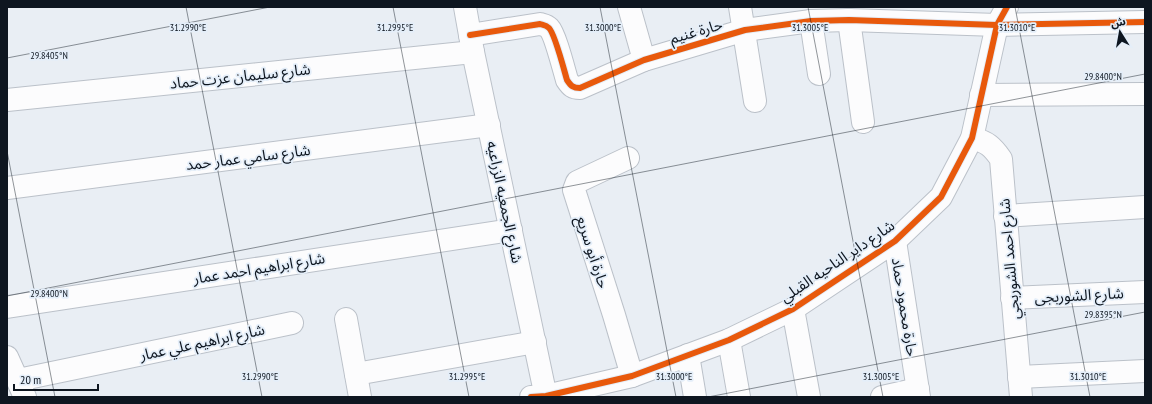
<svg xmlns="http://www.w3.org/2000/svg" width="1152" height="404" viewBox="0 0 1152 404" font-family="'PT Sans Narrow','Noto Sans Arabic',sans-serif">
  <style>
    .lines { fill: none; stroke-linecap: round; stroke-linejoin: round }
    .minor-casing { stroke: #bbc1c9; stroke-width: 24 }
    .highway-casing { stroke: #bbc1c9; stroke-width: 24 }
    .minor { stroke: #fcfcfd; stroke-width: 22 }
    .highway { stroke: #fcfcfd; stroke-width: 22 }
    .cycleway-casing { stroke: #e4eef9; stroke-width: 8 }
    .cycleway { stroke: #e8590c; stroke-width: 6 }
    .ticks { fill: none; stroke: #0e1620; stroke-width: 1; stroke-opacity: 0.45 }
    .labels { text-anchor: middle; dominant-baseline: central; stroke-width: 3.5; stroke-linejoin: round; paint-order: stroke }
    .street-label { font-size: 15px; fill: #0e1620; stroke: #e4eef9 }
    .ticks-label { font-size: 10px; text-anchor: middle; fill: #0e1620; stroke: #e4eef9; stroke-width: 3.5; stroke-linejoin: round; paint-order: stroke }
  </style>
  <rect width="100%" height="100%" fill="#e9eef4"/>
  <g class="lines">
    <defs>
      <g id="minor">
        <polyline points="465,7 473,52 546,397"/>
        <polyline points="629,7 644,60"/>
        <polyline points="740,7 755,101"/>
        <polyline points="849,20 863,122"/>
        <polyline points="811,21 819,74"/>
        <path d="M470 35 540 24C543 25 546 25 549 28 555 34 564 70 567 80 571 86 573 88 580 88L644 60 745 30 811 21 849 20 997 25 1145 22"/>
        <polyline points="981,95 1145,94"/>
        <polyline points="7,100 473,52"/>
        <path d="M972 138C987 142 992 146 1001 159L1021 397"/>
        <polyline points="628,158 577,182 574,190 614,315 632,376"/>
        <polyline points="7,188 489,125"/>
        <polyline points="1005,216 1145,207"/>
        <polyline points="895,241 919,397"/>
        <polyline points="1012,298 1145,292"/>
        <polyline points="7,307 511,230"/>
        <polyline points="793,309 809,397"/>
        <polyline points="346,319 360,397"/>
        <polyline points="729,340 739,397"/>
        <polyline points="688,355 695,397"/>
        <polyline points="356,374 535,342"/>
        <polyline points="1019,377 1145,371"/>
        <polyline points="18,380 292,323"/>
        <polyline points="531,397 546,396 632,376 729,340 793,309 895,241 941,197 972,138 997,25 1007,7"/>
        <polyline points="882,397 918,389"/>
      </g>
      <polyline id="highway" points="7,357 25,397"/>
    </defs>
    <!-- minor casing -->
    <use href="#minor" class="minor-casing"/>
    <!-- highway casing -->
    <use href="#highway" class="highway-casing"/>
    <!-- minor -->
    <use href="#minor" class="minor"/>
    <!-- highway -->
    <use href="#highway" class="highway"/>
    <defs>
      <g id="cycleway">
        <path d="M470 35 540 24C543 25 546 25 549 28 555 34 564 70 567 80 571 86 573 88 580 88L644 60 745 30 811 21 849 20 997 25 1145 22"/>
        <polyline points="531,397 546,396 632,376 729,340 793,309 895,241 941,197 972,138 997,25 1007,7"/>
      </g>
    </defs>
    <!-- cycleway casing -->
    <use href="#cycleway" class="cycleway-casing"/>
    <!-- cycleway -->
    <use href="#cycleway" class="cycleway"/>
  </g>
  <!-- ticks -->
  <path class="ticks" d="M186 7 262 397M393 7 469 397M600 7 676 397M808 7 883 397M1015 7 1090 397M7 58 270 7M7 151 55 397M7 296 1145 74M708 397 1145 312"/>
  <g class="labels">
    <!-- street labels -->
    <g class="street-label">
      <text transform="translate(696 31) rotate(-16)">حارة غنيم</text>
      <text transform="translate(240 76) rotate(-6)">شارع سليمان عزت حماد</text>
      <text transform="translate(248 157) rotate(-7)">شارع سامي عمار حمد</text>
      <text transform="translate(505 202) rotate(78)">شارع الجمعيه الزراعيه</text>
      <text transform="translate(593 252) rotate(72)">حارة أبو سريع</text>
      <text transform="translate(1009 259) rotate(-95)">شارع احمد الشوربجي</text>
      <text transform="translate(837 261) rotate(-34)">شارع داير الناحيه القبلي</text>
      <text transform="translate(259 268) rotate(-9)">شارع ابراهيم احمد عمار</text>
      <text transform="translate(1079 295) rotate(-3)">شارع الشوربجى</text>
      <text transform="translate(905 307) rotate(81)">حارة محمود حماد</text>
      <text transform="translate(202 342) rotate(-12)">شارع ابراهيم علي عمار</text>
    </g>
  </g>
  <g class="ticks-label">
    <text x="188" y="31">31.2990°E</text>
    <text x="395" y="31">31.2995°E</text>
    <text x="603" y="31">31.3000°E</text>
    <text x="810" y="31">31.3005°E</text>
    <text x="1017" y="31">31.3010°E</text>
    <text x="49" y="59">29.8405°N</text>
    <text x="1103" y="80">29.8400°N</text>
    <text x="49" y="297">29.8400°N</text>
    <text x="1103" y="318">29.8395°N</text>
    <text x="260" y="380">31.2990°E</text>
    <text x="467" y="380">31.2995°E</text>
    <text x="674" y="380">31.3000°E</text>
    <text x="881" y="380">31.3005°E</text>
    <text x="1088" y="380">31.3010°E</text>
  </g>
  <!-- border -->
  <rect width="1152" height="404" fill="none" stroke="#0e1620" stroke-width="16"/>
  <!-- north arrow -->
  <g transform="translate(1120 32) rotate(349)" stroke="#e4eef9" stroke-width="3" paint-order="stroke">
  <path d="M0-3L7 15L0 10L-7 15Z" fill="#0e1620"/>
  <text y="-6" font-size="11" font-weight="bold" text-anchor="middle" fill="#0e1620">ش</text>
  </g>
  <!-- scale -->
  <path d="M14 384v6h84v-6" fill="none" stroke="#0e1620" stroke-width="2"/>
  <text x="20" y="384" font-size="12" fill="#0e1620" stroke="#e4eef9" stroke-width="3" paint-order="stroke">20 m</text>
</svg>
